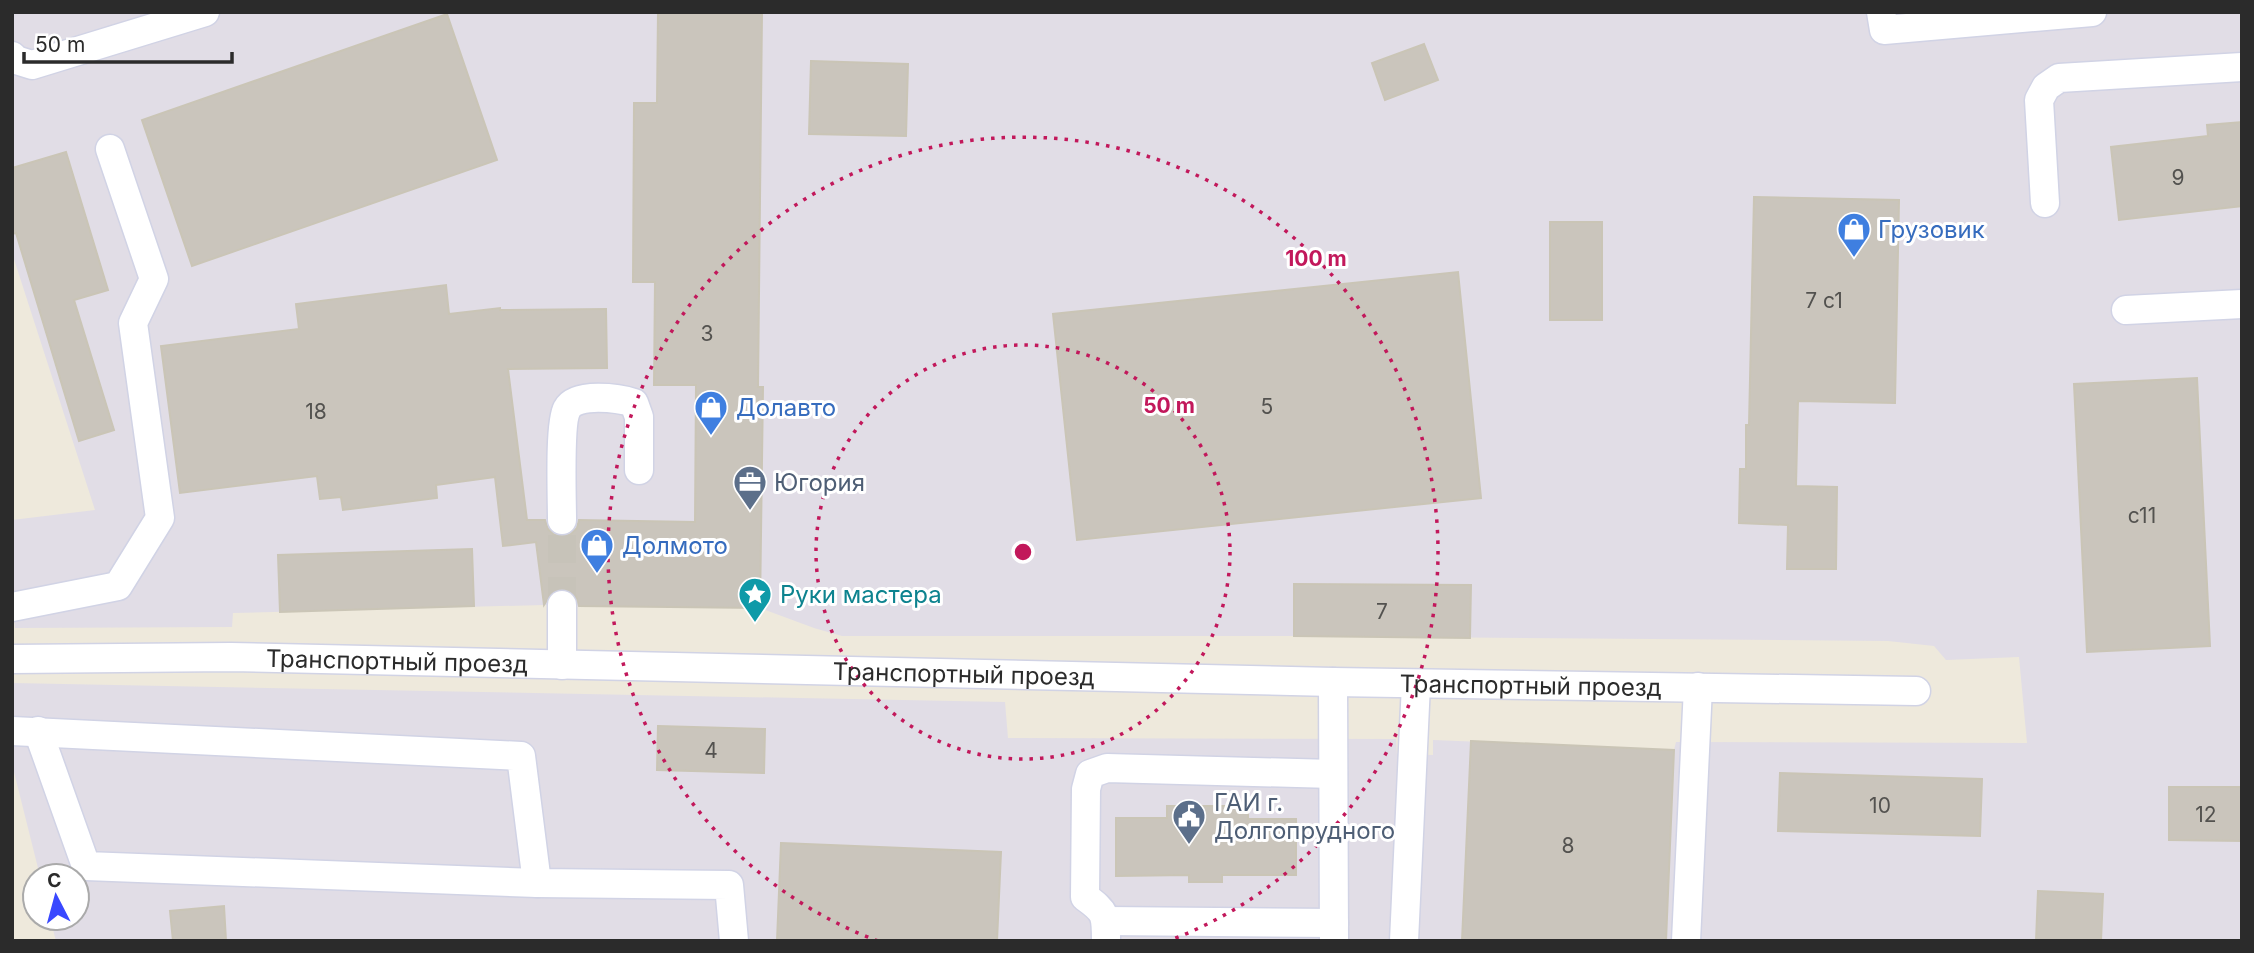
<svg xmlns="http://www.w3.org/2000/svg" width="2254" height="953" viewBox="0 0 2254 953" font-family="Inter,sans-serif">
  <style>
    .industrial { fill: #e1dde6 }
    .building { fill: #cac5bc; stroke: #cac5b6; stroke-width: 2 }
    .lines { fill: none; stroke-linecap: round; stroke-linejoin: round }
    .minor-tunnel { stroke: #c7c3b9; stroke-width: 28; stroke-dasharray: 28 14; stroke-linecap: butt }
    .minor-casing { stroke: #d1d3e5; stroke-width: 31 }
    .minor { stroke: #fff; stroke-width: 28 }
    .ring { fill: none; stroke: #c2185b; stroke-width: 3.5; stroke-dasharray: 3.5 7 }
    .labels { text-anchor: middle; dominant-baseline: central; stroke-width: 6; stroke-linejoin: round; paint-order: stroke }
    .number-label { font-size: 21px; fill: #53524f }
    .shop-label { font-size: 24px; fill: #366cbe; stroke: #fff; text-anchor: start }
    .service-label { font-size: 24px; fill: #4e5e75; stroke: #fff; text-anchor: start }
    .culture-label { font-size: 24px; fill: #0d838f; stroke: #fff; text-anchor: start }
    .street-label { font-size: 24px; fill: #2b2b2b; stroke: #fff }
    .centre { fill: #c2185b; stroke: #fff; stroke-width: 3.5 }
    .ring-label { font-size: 21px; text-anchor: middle; font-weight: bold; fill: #c2185b; stroke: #fff; stroke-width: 6; stroke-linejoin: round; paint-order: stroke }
  </style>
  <rect width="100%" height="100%" fill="#eee9dc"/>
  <!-- industrial -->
  <polygon class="industrial" points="12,12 2242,12 2242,941 56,941 50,918 77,918 77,876 40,876 12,764 12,683 1005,702 1008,738 1396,739 1397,754 1433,755 1433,740 1674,750 1676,742 2027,743 2019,657 1946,660 1934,646 1888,641 1294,636 842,636 814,628 760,608 544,605 233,613 232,627 15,628 12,597 12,520 95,510 12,253"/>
  <!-- building -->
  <g class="building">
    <polygon points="658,12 762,12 758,387 763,387 760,608 579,606 576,596 570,590 563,588 553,591 544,605 536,542 503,546 495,477 436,485 437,498 343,510 341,497 320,499 317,476 180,493 161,346 299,329 296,304 446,285 449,314 500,308 500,310 606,309 607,368 508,369 527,520 545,520 548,529 553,534 562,537 571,534 577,528 579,520 695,522 696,385 654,385 655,282 633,282 634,103 657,103"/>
    <polygon points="447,14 497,160 192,266 142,120"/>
    <polygon points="1424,44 1438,80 1385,100 1372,63"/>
    <polygon points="811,61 908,64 906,136 809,134"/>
    <polygon points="2242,122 2242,206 2119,220 2111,147 2208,136 2207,125"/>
    <polygon points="66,152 108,290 74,300 114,430 79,441 16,233 12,234 12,168"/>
    <polygon points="1754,197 1899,200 1895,403 1798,401 1796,486 1837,487 1836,569 1787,569 1788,525 1739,523 1740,469 1746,469 1746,425 1749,425"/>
    <rect x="1550" y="222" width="52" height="98"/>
    <polygon points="1458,272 1481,498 1077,540 1053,314"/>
    <polygon points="2197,378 2210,646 2087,652 2074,384"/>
    <polygon points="472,549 474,606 280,612 278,555"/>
    <polygon points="1294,584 1471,585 1470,638 1294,636"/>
    <polygon points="658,726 765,729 764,773 657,770"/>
    <polygon points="1471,741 1674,750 1666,941 1462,941"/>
    <polygon points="1780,773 1982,779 1980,836 1778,831"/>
    <polygon points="2169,787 2242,787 2242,841 2169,840"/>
    <polygon points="1167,806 1248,806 1248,819 1296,819 1296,875 1222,875 1222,882 1189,882 1189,875 1116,876 1116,818 1167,818"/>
    <polygon points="781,843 1001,852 997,941 777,941"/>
    <polygon points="2038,891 2103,894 2101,941 2036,941"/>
    <polygon points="224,906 226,941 173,941 170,911"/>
  </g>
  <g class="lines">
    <!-- minor-tunnel -->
    <polyline class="minor-tunnel" points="562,605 562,520"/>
    <defs>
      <g id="minor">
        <polyline points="1881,12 1884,30 2092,12"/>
        <polyline points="12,56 16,60 32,65 205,12"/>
        <polyline points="2045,203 2039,100 2046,87 2059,78 2242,67"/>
        <polyline points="2126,310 2242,304"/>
        <path d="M562 520C562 499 559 423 567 409 576 392 619 398 634 403L639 417V470"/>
        <polyline points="12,607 118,586 160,518 133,323 154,279 110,149"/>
        <path id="s1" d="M12 659 231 657 1333 682 1916 691"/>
        <polyline points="562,665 562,605"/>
        <polyline points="1333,682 1334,941"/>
        <polyline points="12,731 521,756 537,883"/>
        <polyline points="38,731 86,866 537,883 729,885 734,941"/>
        <polyline points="1106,921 1334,923"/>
        <path d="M1106 941C1106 915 1106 912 1085 897L1086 789 1090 774 1107 768 1333 774"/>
        <polyline points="1404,941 1416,684"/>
        <polyline points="1686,941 1698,687"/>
      </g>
    </defs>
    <!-- minor casing -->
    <use href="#minor" class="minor-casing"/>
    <!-- minor -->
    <use href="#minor" class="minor"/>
  </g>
  <!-- distance rings -->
  <g class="ring">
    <circle cx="1023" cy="552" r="207"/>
    <path d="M878 941A415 415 0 1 1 1168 941"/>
  </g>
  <!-- icons -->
  <defs>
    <symbol id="shop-pin" viewBox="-11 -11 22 30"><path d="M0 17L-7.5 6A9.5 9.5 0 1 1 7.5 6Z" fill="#3f7fe0" stroke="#fff"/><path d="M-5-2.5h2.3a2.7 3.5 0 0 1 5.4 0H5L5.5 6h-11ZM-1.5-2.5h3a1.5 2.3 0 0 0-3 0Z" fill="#fff"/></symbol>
    <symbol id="office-pin" viewBox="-11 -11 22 30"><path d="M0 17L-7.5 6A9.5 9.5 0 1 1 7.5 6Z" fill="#5c6f8a" stroke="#fff"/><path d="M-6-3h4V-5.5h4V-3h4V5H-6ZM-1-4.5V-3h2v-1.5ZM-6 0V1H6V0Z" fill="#fff"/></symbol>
    <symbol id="sight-pin" viewBox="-11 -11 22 30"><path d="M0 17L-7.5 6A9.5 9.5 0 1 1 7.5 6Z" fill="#0f9aa8" stroke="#fff"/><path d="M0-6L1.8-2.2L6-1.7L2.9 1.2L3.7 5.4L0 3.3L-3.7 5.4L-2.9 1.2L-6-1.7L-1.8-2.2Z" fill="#fff"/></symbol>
    <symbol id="civic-pin" viewBox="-11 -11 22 30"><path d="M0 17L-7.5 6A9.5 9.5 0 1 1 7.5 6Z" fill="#5c6f8a" stroke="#fff"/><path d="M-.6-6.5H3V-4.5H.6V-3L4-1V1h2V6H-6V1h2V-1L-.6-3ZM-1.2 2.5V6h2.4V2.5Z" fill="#fff"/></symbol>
  </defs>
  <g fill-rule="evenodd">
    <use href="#shop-pin" x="1835" y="210" width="38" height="52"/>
    <use href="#shop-pin" x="692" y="388" width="38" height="52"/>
    <use href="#office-pin" x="731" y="463" width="38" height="52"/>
    <use href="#shop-pin" x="578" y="526" width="38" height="52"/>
    <use href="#sight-pin" x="736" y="575" width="38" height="52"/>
    <use href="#civic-pin" x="1170" y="797" width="38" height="52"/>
  </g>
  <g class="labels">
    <!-- number labels -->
    <g class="number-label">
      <text x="2178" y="177">9</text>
      <text x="1824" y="300">7 с1</text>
      <text x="707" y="333">3</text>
      <text x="1267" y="406">5</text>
      <text x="316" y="411">18</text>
      <text x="2142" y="515">с11</text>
      <text x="1382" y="611">7</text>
      <text x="711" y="750">4</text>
      <text x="1880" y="805">10</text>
      <text x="2206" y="814">12</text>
      <text x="1568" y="845">8</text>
    </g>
    <!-- shop labels -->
    <g class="shop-label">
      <text x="1878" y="229">Грузовик</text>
      <text x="736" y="407">Долавто</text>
      <text x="622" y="545">Долмото</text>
    </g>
    <!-- service labels -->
    <g class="service-label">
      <text x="774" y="482">Югория</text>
      <text x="1214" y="802">ГАИ г.<tspan x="1214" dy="28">Долгопрудного</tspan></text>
    </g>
    <!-- culture labels -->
    <g class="culture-label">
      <text x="780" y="594">Руки мастера</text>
    </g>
    <!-- street labels -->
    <g class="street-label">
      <text stroke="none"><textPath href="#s1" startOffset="385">Транспортный проезд</textPath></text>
      <text stroke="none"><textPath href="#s1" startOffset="952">Транспортный проезд</textPath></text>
      <text stroke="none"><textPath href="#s1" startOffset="1519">Транспортный проезд</textPath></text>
    </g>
  </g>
  <circle cx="1023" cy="552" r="10" class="centre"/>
  <g class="ring-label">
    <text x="1316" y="266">100 m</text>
    <text x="1169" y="413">50 m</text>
  </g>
  <!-- border -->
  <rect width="2254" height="953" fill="none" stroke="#2b2b2b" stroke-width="28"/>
  <!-- north arrow -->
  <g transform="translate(56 897) rotate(354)"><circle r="33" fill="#ffffff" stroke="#aaaaaa" stroke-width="2"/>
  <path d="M0-5L12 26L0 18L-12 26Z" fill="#3948ff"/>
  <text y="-10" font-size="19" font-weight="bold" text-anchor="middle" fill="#2b2b2b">С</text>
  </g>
  <!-- scale -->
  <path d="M24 52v10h208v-10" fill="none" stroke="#2b2b2b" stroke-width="3.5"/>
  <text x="35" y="52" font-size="21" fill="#2b2b2b" stroke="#ffffff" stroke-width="5" paint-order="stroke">50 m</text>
</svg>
